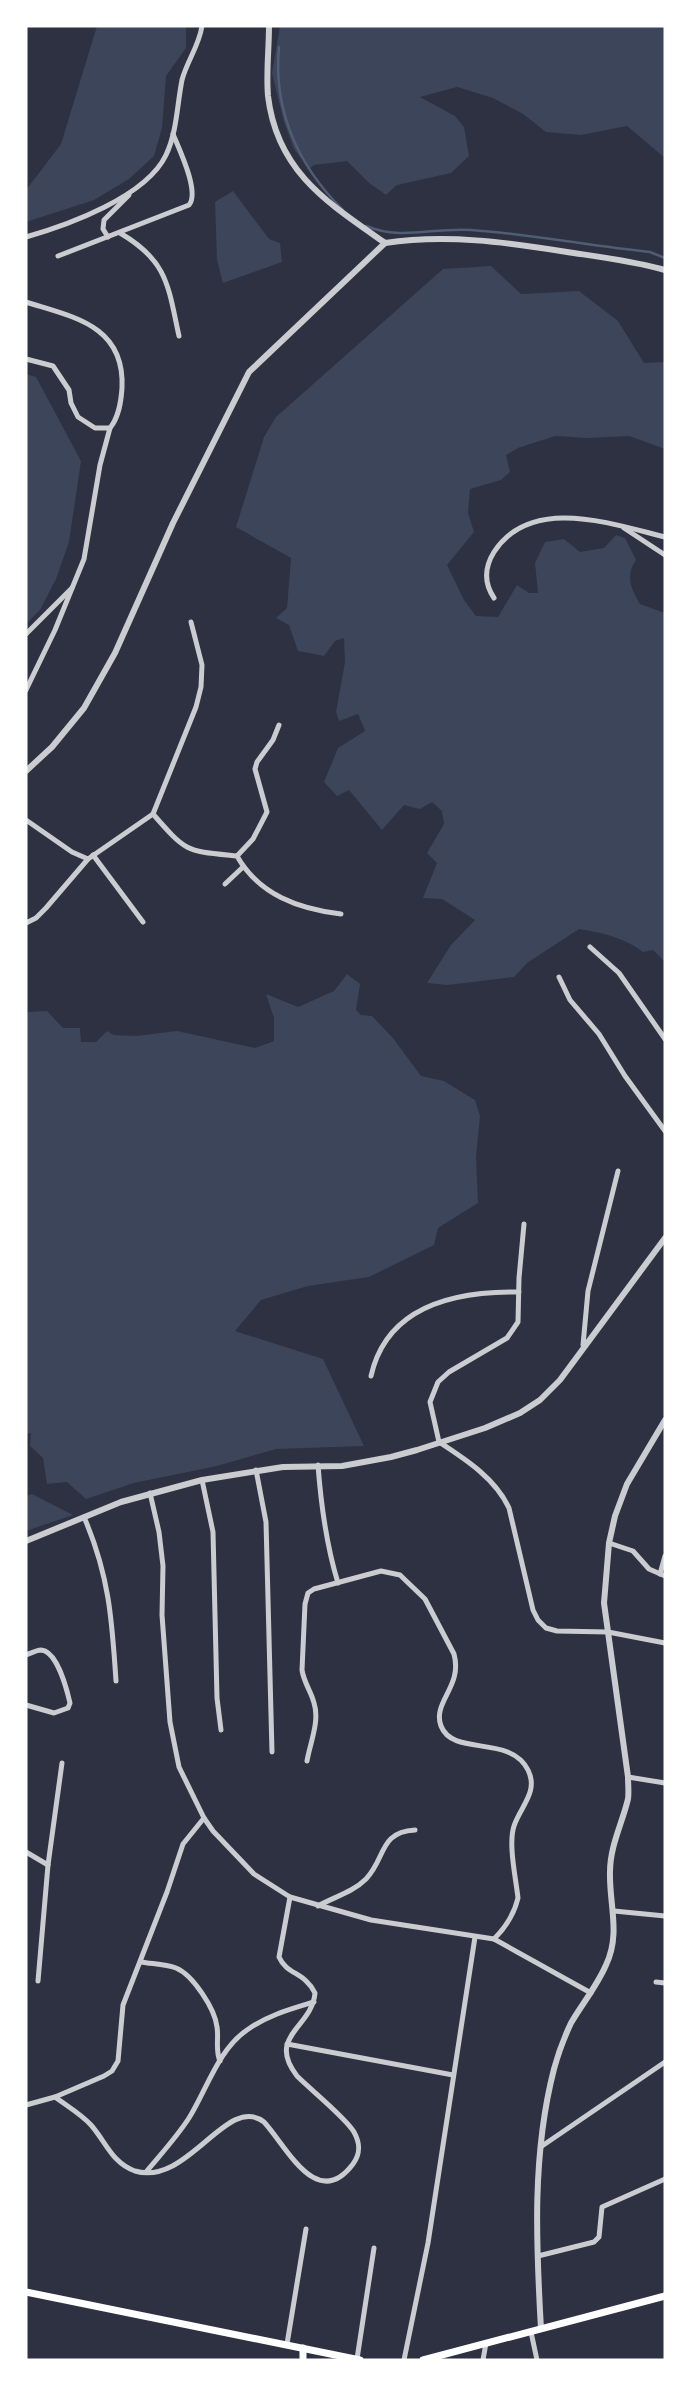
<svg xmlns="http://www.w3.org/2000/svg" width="691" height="2386" viewBox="0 0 691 2386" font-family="'Varela Round',sans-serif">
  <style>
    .green { fill: #3c4559 }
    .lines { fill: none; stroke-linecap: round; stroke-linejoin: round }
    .stream { stroke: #4f5d75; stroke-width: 2.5 }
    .minor { stroke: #caccd0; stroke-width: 5 }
    .tertiary { stroke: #caccd0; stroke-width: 6 }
    .secondary { stroke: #fff; stroke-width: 7 }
  </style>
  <rect width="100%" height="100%" fill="#2d3142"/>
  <!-- green -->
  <g class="green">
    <polygon points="97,26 186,26 186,48 166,76 162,128 154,156 129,179 94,200 26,222 26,190 61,144"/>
    <polygon points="280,26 665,26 665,158 627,126 581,135 546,132 523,114 493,98 457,87 420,97 455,116 464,127 469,156 451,173 397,185 386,195 369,183 347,161 314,165 309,169 294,149 284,122 276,90 272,73"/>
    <polygon points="233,191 269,239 280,243 282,262 223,283 217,260 215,202"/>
    <path d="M491 266 521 294 579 291 618 321 644 363 665 362V449L629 436 587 438 555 436 518 448 506 455 510 472 501 480 470 489 468 513 474 532 447 565 464 600 476 616 498 617 517 585 529 593H538L535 563 545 542 564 539 580 552 604 548 616 535 625 538 636 560C625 577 631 588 640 604L665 613V962L653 950 643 952C623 937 603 933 579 929L527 963 514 977 448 985 427 983 451 945 475 920 442 899 423 898 437 863 427 853 444 824 442 811 432 802 420 809 404 805 382 830 349 790 337 796 324 782 338 748 365 731 358 714 339 721 336 712 345 662 344 638 335 641 324 656 298 651 289 625 276 618 287 608 291 558 236 527 264 437 276 417 443 269Z"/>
    <polygon points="26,374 36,377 81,461 69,542 56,579 40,610 26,624"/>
    <polygon points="347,974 360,984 356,1010 361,1015 372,1016 393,1038 421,1076 444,1081 475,1100 480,1116 476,1157 478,1203 438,1228 434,1245 369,1277 308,1286 261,1300 235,1331 323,1359 364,1446 276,1449 217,1466 134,1483 86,1499 67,1482 47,1484 43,1458 30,1446 31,1433 26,1434 26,1012 47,1011 63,1028 80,1028 81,1042 96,1042 107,1031 114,1035 136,1036 177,1031 255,1048 274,1041 274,1018 266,994 298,1007 334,991"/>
    <polygon points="32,1494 73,1515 26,1531 26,1496"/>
  </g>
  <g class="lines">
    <!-- stream -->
    <g class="stream">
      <path d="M279 47C273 110 298 166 343 210"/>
      <path d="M366 226C402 241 433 227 471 230 531 234 590 246 650 252L665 258"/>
    </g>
    <!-- minor -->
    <g class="minor">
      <path d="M120 233C168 261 168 286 179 336"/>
      <path d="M26 237C68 225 146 197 166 155 177 132 177 105 182 80 187 61 199 46 202 26"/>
      <polyline points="108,237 103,229 104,220 129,195"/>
      <path d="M58 256 189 205C200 192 179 149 173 134"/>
      <path d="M26 302C73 317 125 325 122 388 121 402 119 417 110 428"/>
      <polyline points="26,359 53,366 69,390 71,403 78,417 95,428 110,428 100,465 84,559 55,630 26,690"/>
      <polyline points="624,528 665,555"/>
      <path d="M494 598C484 583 484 568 494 552 531 495 612 524 665 537"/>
      <polyline points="26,634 72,588"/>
      <path d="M153 814C187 853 186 851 237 856 259 895 299 909 341 914"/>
      <polyline points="26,820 72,852 88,859"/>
      <polyline points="93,855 143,922"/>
      <polyline points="237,856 253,839 267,812 255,769 257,762 273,740 279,725"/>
      <polyline points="225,884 243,867"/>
      <polyline points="26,923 36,918 46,908 88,859 153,814 196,707 201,687 202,665 191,622"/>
      <polyline points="590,947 619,973 665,1039"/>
      <polyline points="559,977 570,1000 599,1034 625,1076 665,1131"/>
      <path d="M524 1224 519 1278 518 1322 507 1338 449 1372 438 1382 430 1402 439 1442C465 1459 495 1478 509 1508L533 1610 538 1620 546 1628 557 1631 608 1632 665 1643"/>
      <polyline points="583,1345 588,1291 618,1171"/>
      <path d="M371 1376C387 1305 456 1291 519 1292"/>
      <path d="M318 1465C321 1505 326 1544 338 1583"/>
      <polyline points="256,1470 266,1522 272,1752"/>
      <polyline points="202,1480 213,1532 217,1698 221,1730"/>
      <polyline points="150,1493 159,1532 163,1566 162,1615 170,1722 179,1767 204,1818 213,1831 254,1874 290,1897 371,1920 494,1939 591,1993"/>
      <path d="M84 1517C109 1575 112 1619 116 1681"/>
      <polyline points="609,1543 633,1551 649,1569 665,1576"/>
      <polyline points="660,1574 665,1556"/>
      <path d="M26 1655C31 1653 37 1650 41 1650 57 1651 67 1690 70 1703L68 1708 54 1713 26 1705"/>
      <path d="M307 1761C310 1743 320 1721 314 1703 311 1691 304 1683 302 1670L305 1604 308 1593 314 1589 381 1571 400 1575 425 1599 454 1654C463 1687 432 1702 441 1726 453 1757 510 1734 528 1770 539 1792 520 1807 514 1826 508 1844 516 1879 518 1898 514 1915 506 1927 494 1939"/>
      <polyline points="628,1777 665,1783"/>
      <path d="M204 1818 183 1844 167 1892 123 2005 118 2061 112 2071 104 2076 55 2097C67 2106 81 2114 91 2125 106 2142 112 2163 135 2171 188 2187 227 2093 264 2122 287 2147 317 2212 353 2164 361 2153 360 2143 354 2132 346 2118 311 2090 297 2076 266 2036 312 2028 315 1993 305 1972 287 1975 279 1957L290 1897"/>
      <polyline points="26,1852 48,1865"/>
      <path d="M318 1906C334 1897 353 1892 366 1879 386 1858 379 1832 415 1830"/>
      <polyline points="614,1911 665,1916"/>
      <path d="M141 1962C152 1964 165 1964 176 1968 193 1975 215 2009 217 2027 219 2038 215 2050 220 2061"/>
      <polyline points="38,1981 48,1865 62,1763"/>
      <polyline points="656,1982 665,1983"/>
      <polyline points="287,2044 453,2075"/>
      <polyline points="26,2105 55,2097"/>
      <polyline points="542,2146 665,2062"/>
      <path d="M146 2172C161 2154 176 2138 189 2118 207 2089 218 2050 247 2030 268 2015 291 2009 314 2002"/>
      <polyline points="538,2256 594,2242 599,2237 602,2207 665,2179"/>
      <polyline points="531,2332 537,2360"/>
      <polyline points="287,2344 306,2229"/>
      <polyline points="357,2359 374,2248"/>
      <polyline points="404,2360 428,2243 475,1937"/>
      <polyline points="483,2360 486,2343"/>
    </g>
    <!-- tertiary -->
    <g class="tertiary">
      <path d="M269 26C269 49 266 73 268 96 277 172 328 203 385 243"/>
      <path d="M385 243C446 234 506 242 567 252 600 257 633 261 665 270"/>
      <polyline points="26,771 52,747 84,708 115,653 173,523 249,372 385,243"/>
      <polyline points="26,1541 121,1502 202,1480 283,1467 342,1466 391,1457 417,1450 485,1428 520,1413 540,1400 560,1380 665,1238"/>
      <path d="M541 2329C536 2242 532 2154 554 2069 558 2054 564 2038 571 2023 582 2004 597 1986 606 1965 621 1934 609 1904 610 1872 610 1846 622 1824 628 1799 629 1792 628 1784 628 1777L604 1603 609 1543 615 1516 627 1484 665 1420"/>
    </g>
    <!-- secondary -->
    <g class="secondary">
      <polyline points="26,2292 360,2360"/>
      <polyline points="303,2348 303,2360"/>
      <polyline points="423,2360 665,2296"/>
    </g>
  </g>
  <!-- border -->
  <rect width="691" height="2386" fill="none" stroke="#ffffff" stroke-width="55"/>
</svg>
